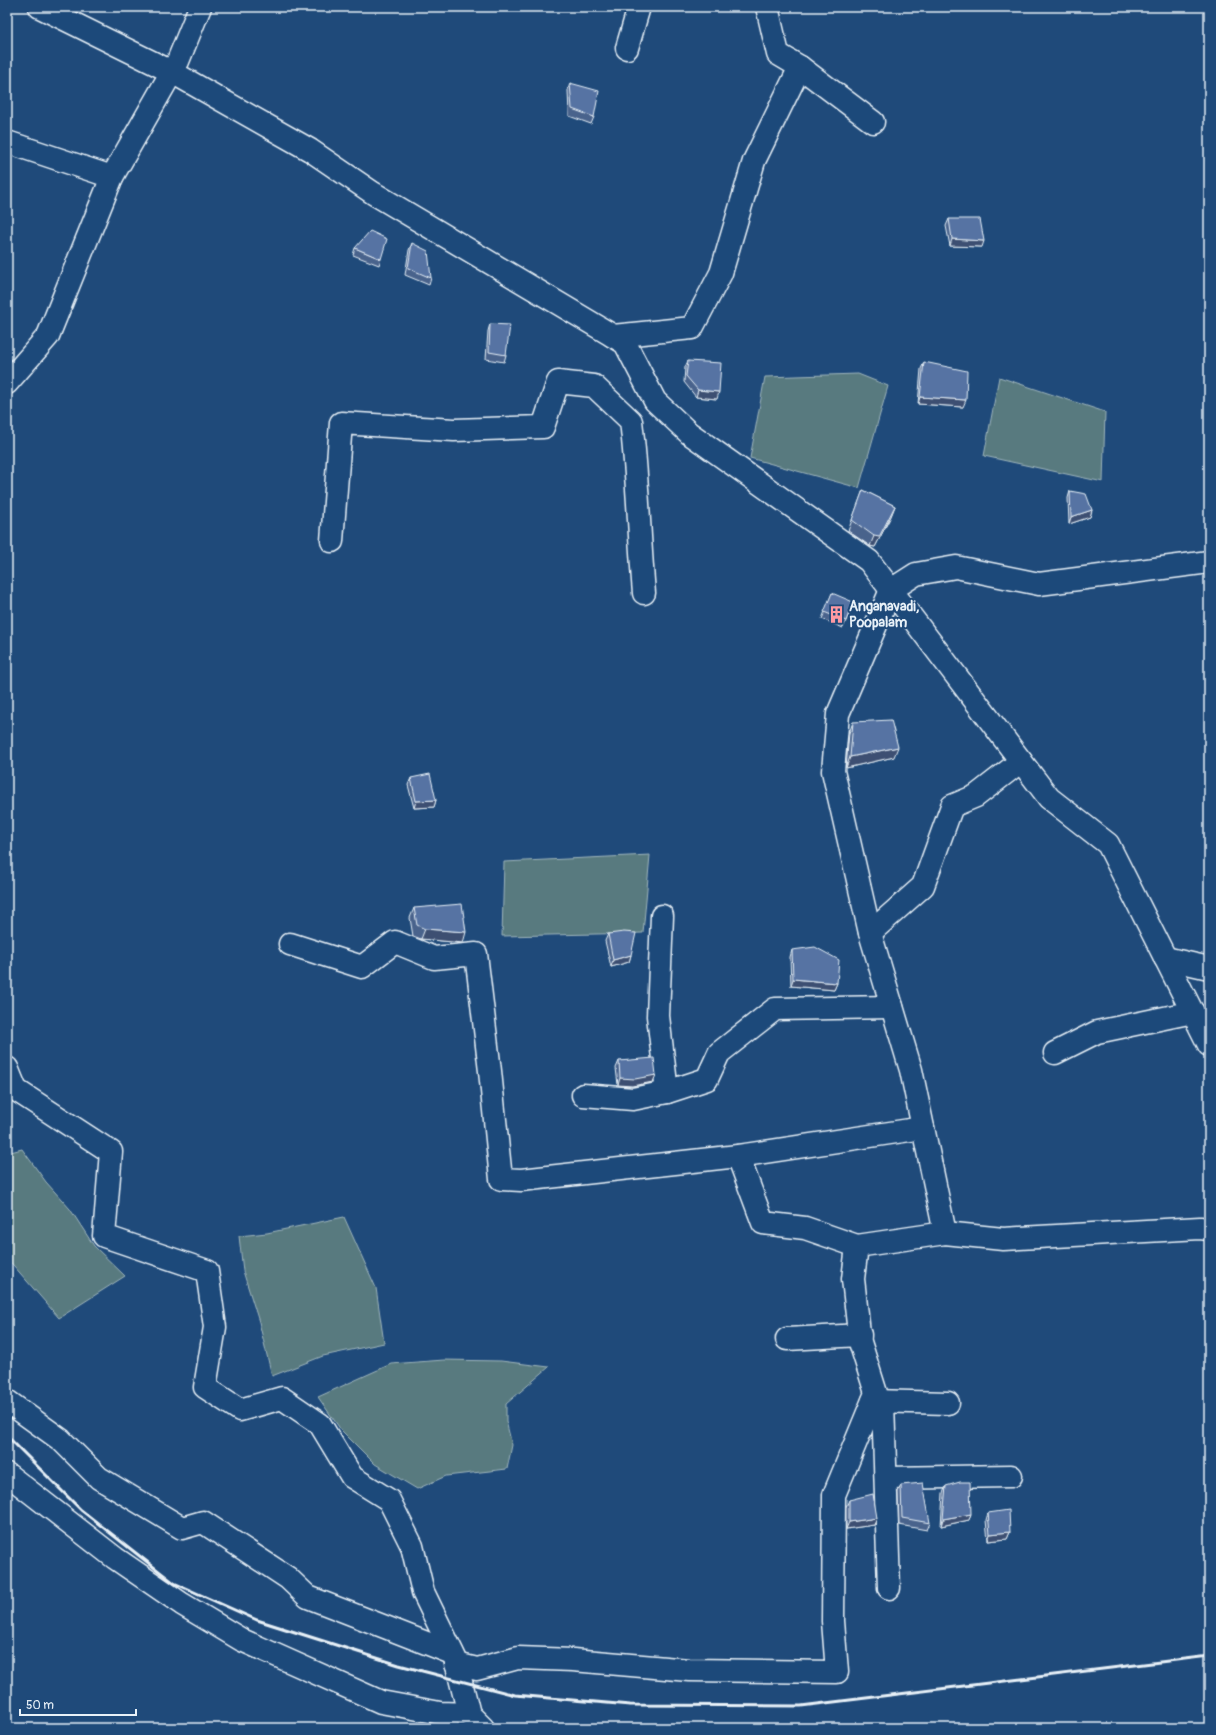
<svg xmlns="http://www.w3.org/2000/svg" width="1216" height="1735" viewBox="0 0 1216 1735" font-family="Pangolin,sans-serif">
  <style>
    .green { fill: #587a7f; stroke: #a0b6bc }
    .lines { fill: none; stroke-linecap: round; stroke-linejoin: round }
    .minor-casing { stroke: #e8f1f8; stroke-width: 25 }
    .minor { stroke: #1f4a7a; stroke-width: 22 }
    .rail { stroke: #e8f1f8; stroke-width: 3 }
    .wall { fill: #4a638c; stroke: #e8f1f8 }
    .shaded-wall { fill: #3c5072; stroke: #e8f1f8 }
    .building { fill: #5673a3; stroke: #e8f1f8 }
    .labels { text-anchor: middle; dominant-baseline: central; stroke-width: 4; stroke-linejoin: round; paint-order: stroke }
    .poi-label { font-size: 14px; font-weight: bold; fill: #e8f1f8; stroke: #1f4a7a; text-anchor: start }
  </style>
  <rect width="100%" height="100%" fill="#1f4a7a"/>
  <filter id="ink" filterUnits="userSpaceOnUse"><feTurbulence type="fractalNoise" baseFrequency=".025" numOctaves="2"/><feDisplacementMap in="SourceGraphic" scale="8" xChannelSelector="R" yChannelSelector="G"/><feConvolveMatrix kernelMatrix="1 2 1 2 8 2 1 2 1" color-interpolation-filters="sRGB"/></filter>
  <g filter="url(#ink)">
    <!-- green -->
    <g class="green">
      <polygon points="858,374 888,386 859,488 750,458 765,377"/>
      <polygon points="999,377 1105,412 1103,482 984,456"/>
      <polygon points="650,855 643,933 502,936 504,862"/>
      <polygon points="22,1149 46,1182 70,1209 94,1246 125,1276 59,1318 7,1258 7,1153"/>
      <polygon points="344,1217 376,1288 384,1343 323,1356 272,1376 259,1322 243,1271 239,1236 267,1233"/>
      <polygon points="444,1360 501,1361 549,1367 506,1404 506,1421 512,1445 507,1469 446,1476 417,1489 375,1464 341,1430 318,1397 391,1364"/>
    </g>
    <g class="lines">
      <defs>
        <g id="minor">
          <polyline points="40,7 172,72 310,150 373,193 625,343 655,401 689,433 869,561 1049,798 1108,844 1209,1045"/>
          <polyline points="767,7 778,54 800,67"/>
          <polyline points="627,48 639,7"/>
          <polyline points="7,142 112,177"/>
          <polyline points="613,336 692,328 721,273 754,161 800,67 873,122"/>
          <polyline points="7,383 48,336 112,177 178,61 200,7"/>
          <path d="M332 541 341 423 454 430 543 427 558 382 594 386 631 421C638 478 639 536 644 593"/>
          <polyline points="662,916 658,1016 667,1092 707,1079 719,1053 775,1009 892,1007"/>
          <polyline points="870,933 923,886 952,806 976,796 1021,761"/>
          <polyline points="290,944 362,967 395,942 434,958 476,954 490,1071 501,1179 521,1180 738,1156 923,1128"/>
          <polyline points="1165,958 1209,968"/>
          <polyline points="1055,1053 1097,1032 1193,1012"/>
          <polyline points="7,1068 16,1090 111,1152 104,1236 207,1271 215,1327 205,1387 240,1410 282,1398 320,1424 352,1477 389,1500 412,1546 423,1592 455,1658 469,1714 483,1728"/>
          <polyline points="583,1095 633,1099 667,1092"/>
          <polyline points="738,1156 763,1223 805,1228 857,1246 945,1233 1003,1239 1200,1228 1209,1229"/>
          <polyline points="945,1233 911,1070 870,933 833,771 838,714 891,590 916,574 956,567 1039,584 1209,562"/>
          <polyline points="787,1339 860,1335"/>
          <polyline points="7,1401 61,1440 99,1478 182,1528 203,1522 288,1578 308,1597 452,1653"/>
          <polyline points="873,1401 948,1403"/>
          <polyline points="883,1402 889,1588"/>
          <polyline points="7,1474 115,1558 182,1604 242,1640 381,1702 440,1713 469,1714"/>
          <polyline points="886,1478 1011,1476"/>
          <polyline points="456,1664 477,1669 518,1658 573,1660 689,1670 837,1672 833,1621 834,1495 876,1393 860,1342 853,1279 857,1246"/>
        </g>
      </defs>
      <!-- minor casing -->
      <use href="#minor" class="minor-casing"/>
      <!-- minor -->
      <use href="#minor" class="minor"/>
      <!-- rail -->
      <polyline class="rail" points="7,1436 81,1510 174,1583 257,1620 399,1665 515,1695 630,1705 801,1706 1209,1656"/>
    </g>
    <!-- wall -->
    <g class="wall">
      <polygon points="570,83 594,117 591,124 569,116 568,90"/>
      <polygon points="949,219 982,247 950,246 946,226"/>
      <polygon points="412,243 431,278 429,285 405,275 409,250"/>
      <polygon points="355,248 381,259 379,265 353,255"/>
      <polygon points="490,324 506,355 504,362 486,359 488,331"/>
      <polygon points="688,361 717,399 696,397 684,382 685,367"/>
      <polygon points="924,362 963,407 918,404 921,369"/>
      <polygon points="863,490 895,506 891,516 875,547 870,546 848,531"/>
      <polygon points="1070,491 1092,510 1090,517 1069,524 1068,498"/>
      <polygon points="832,593 851,609 843,628 822,619"/>
      <polygon points="853,722 894,757 846,768 849,733"/>
      <polygon points="411,778 436,800 434,807 414,808 408,785"/>
      <polygon points="414,908 463,943 421,939 413,936 410,918"/>
      <polygon points="608,934 631,955 629,962 611,967 605,941"/>
      <polygon points="792,950 837,983 834,990 791,986 790,957"/>
      <polygon points="619,1061 653,1082 632,1086 618,1085 616,1068"/>
      <polygon points="901,1485 930,1523 927,1530 899,1525 898,1492"/>
      <polygon points="946,1486 969,1520 941,1526 943,1493"/>
      <polygon points="849,1500 877,1518 874,1525 846,1529 846,1507"/>
      <polygon points="988,1513 1010,1532 1007,1539 988,1541 986,1520"/>
    </g>
    <!-- shaded-wall -->
    <g class="shaded-wall">
      <polygon points="952,239 984,241 982,247 950,246"/>
      <polygon points="698,390 719,392 717,399 696,397"/>
      <polygon points="920,397 966,400 963,407 918,404"/>
      <polygon points="895,506 891,516 875,547 870,546 874,536"/>
      <polygon points="1092,510 1090,517 1069,524 1071,517"/>
      <polygon points="898,747 894,757 846,768 850,757"/>
      <polygon points="436,800 434,807 414,808 416,801"/>
      <polygon points="425,929 466,932 463,943 421,939"/>
      <polygon points="631,955 629,962 611,967 613,960"/>
      <polygon points="793,979 837,983 834,990 791,986"/>
      <polygon points="656,1075 653,1082 632,1086 618,1085 620,1078"/>
      <polygon points="971,1514 969,1520 941,1526 943,1519"/>
      <polygon points="877,1518 874,1525 846,1529 849,1522"/>
      <polygon points="1010,1532 1007,1539 988,1541 990,1534"/>
    </g>
    <!-- building -->
    <g class="building">
      <polygon points="570,83 599,91 594,117 572,109"/>
      <polygon points="949,219 980,219 984,241 952,239"/>
      <polygon points="370,231 387,239 381,259 355,248"/>
      <polygon points="412,243 428,251 431,278 408,268"/>
      <polygon points="490,324 510,325 506,355 489,352"/>
      <polygon points="688,361 721,363 719,392 698,390 686,376"/>
      <polygon points="924,362 967,371 966,400 920,397"/>
      <polygon points="863,490 895,506 879,537 874,536 852,520"/>
      <polygon points="1070,491 1086,494 1092,510 1071,517"/>
      <polygon points="832,593 853,602 846,621 824,612"/>
      <polygon points="891,720 898,747 850,757 853,722"/>
      <polygon points="430,774 436,800 416,801 411,778"/>
      <polygon points="462,904 466,932 425,929 417,925 414,908"/>
      <polygon points="624,932 636,933 631,955 613,960 608,934"/>
      <polygon points="815,947 839,960 837,983 793,979 792,950"/>
      <polygon points="654,1058 656,1075 635,1079 620,1078 619,1061"/>
      <polygon points="960,1482 970,1482 971,1514 943,1519 946,1486"/>
      <polygon points="923,1483 930,1523 902,1518 901,1485"/>
      <polygon points="873,1494 877,1518 849,1522 849,1500"/>
      <polygon points="1009,1510 1010,1532 990,1534 988,1513"/>
    </g>
  </g>
  <!-- icons -->
  <defs>
    <symbol id="building-bare" viewBox="-9 -9 18 18"><path d="M-4-6H4V6H1V3H-1V6H-4ZM-2.5-4.3h1.7v1.8h-1.7ZM.8-4.3h1.7v1.8H.8ZM-2.5-1h1.7V.8h-1.7ZM.8-1h1.7V.8H.8Z" fill="#ff9aa2" stroke="#1f4a7a" stroke-width="2.5" paint-order="stroke"/></symbol>
  </defs>
  <g fill-rule="evenodd">
    <use href="#building-bare" x="824" y="602" width="25" height="25"/>
  </g>
  <g class="labels">
    <!-- poi labels -->
    <g class="poi-label">
      <text x="849" y="606">Anganavadi,<tspan x="849" dy="16">Poopalam</tspan></text>
    </g>
  </g>
  <!-- margin -->
  <rect width="1216" height="1735" fill="none" stroke="#1f4a7a" stroke-width="24"/>
  <rect x="12" y="12" width="1192" height="1711" fill="none" stroke="#e8f1f8" stroke-width="1.5" filter="url(#ink)"/>
  <!-- scale -->
  <path d="M20 1709v6h116v-6" fill="none" stroke="#e8f1f8" stroke-width="2"/>
  <text x="26" y="1709" font-size="12" fill="#e8f1f8" stroke="#1f4a7a" stroke-width="3" paint-order="stroke">50 m</text>
</svg>
